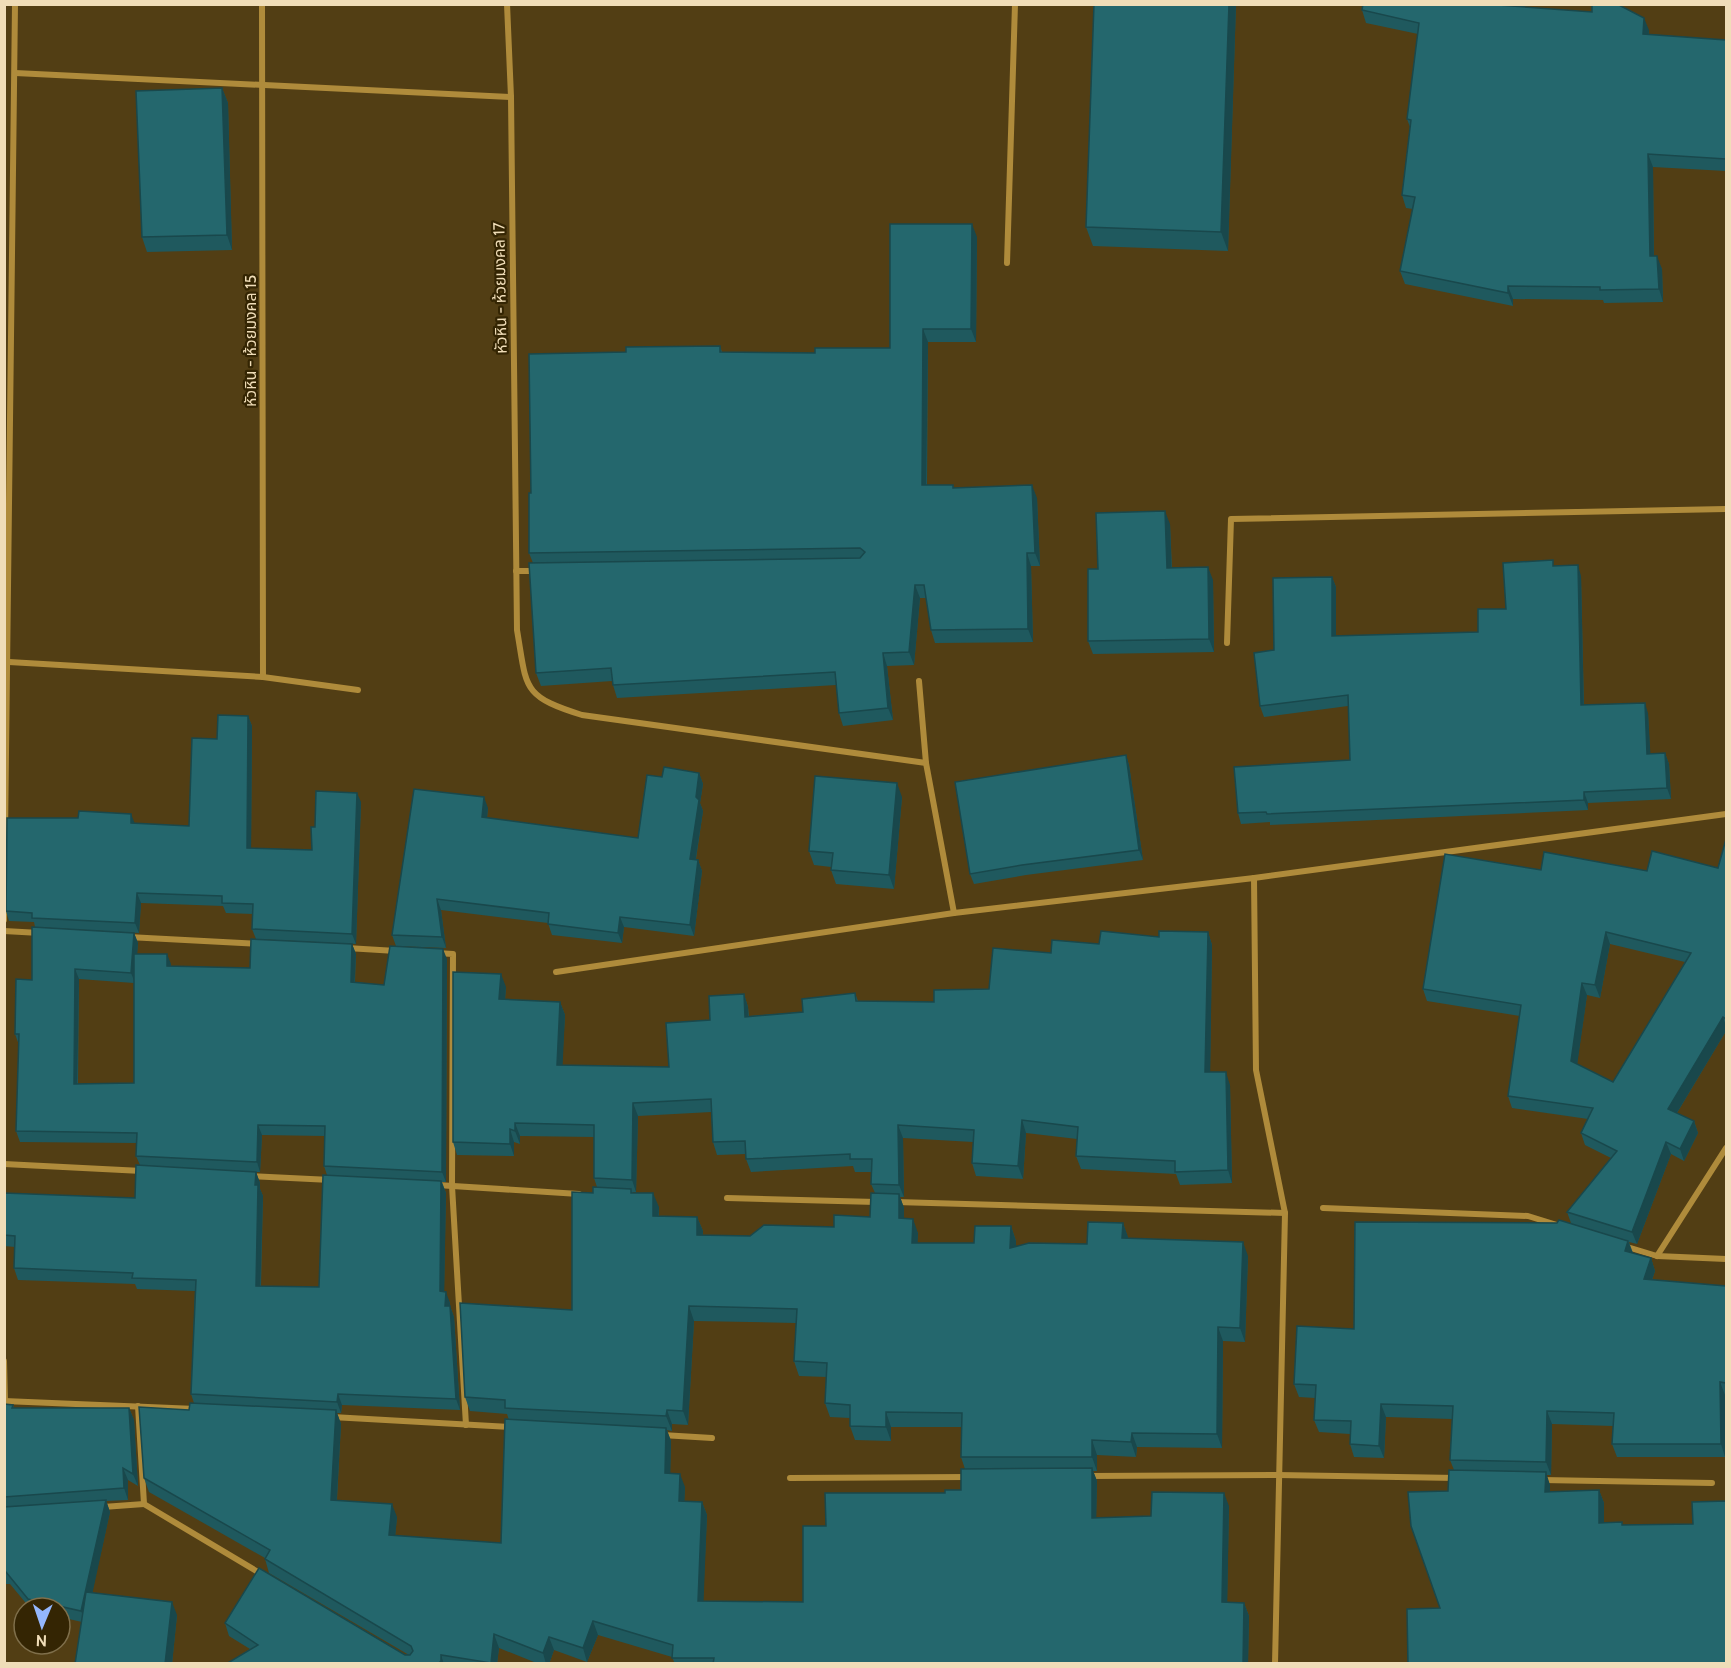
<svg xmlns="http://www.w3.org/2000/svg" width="1731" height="1668" viewBox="0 0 1731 1668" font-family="Cabin,'Noto Sans Thai',sans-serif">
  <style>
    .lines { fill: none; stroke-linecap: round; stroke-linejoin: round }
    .minor { stroke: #af8b3b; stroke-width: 6 }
    .wall { fill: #1f595e; fill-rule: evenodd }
    .shaded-wall { fill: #19484c }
    .building { fill: #24676d; stroke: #19484c; stroke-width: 1.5; fill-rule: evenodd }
    .labels { text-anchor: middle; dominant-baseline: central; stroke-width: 4.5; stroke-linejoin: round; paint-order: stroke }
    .street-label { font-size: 16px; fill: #f0ddb8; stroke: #342503 }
  </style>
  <rect width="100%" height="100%" fill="#523e14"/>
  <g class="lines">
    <!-- minor -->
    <g class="minor">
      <polyline points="262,4 263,677"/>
      <path d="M507 4 511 97 517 630C527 688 521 696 582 715L926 763 954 913"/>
      <polyline points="15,73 511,97"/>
      <polyline points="1007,263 1015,4"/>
      <polyline points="516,571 537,571"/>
      <polyline points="1227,643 1231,519 1726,509"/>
      <polyline points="9,662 263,677 358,690"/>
      <polyline points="919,681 926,763"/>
      <polyline points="1254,878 1256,1070 1285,1213 1275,1664"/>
      <polyline points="4,920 15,4"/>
      <polyline points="4,931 40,933"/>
      <polyline points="128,937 259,944"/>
      <polyline points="347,948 396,951"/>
      <polyline points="437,953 453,954 452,1186 466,1425"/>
      <polyline points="556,972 954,913 1254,878 1726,814"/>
      <polyline points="4,1164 142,1171"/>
      <polyline points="251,1176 331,1180"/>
      <polyline points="437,1185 579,1194"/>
      <polyline points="727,1198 876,1202"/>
      <polyline points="896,1202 1285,1213"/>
      <polyline points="1323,1208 1528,1216 1557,1225"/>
      <polyline points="1624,1246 1657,1256 1726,1259"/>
      <polyline points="1657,1256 1726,1148"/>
      <polyline points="4,1361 5,1401"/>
      <polyline points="4,1401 196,1409"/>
      <polyline points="138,1406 144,1504 263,1575"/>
      <polyline points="332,1417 511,1427"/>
      <polyline points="662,1435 712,1438"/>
      <polyline points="1089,1476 1278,1475 1457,1478"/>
      <polyline points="790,1478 968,1477"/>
      <polyline points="1542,1480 1712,1483"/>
      <polyline points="103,1507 144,1504"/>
    </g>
  </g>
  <!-- wall -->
  <g class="wall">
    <polygon points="1236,4 1228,251 1093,246 1086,227"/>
    <polygon points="1362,10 1649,30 1649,34 1726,40 1726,171 1653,167 1654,256 1662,269 1663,302 1604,303 1603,300 1513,299 1513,306 1405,284 1400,271 1413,209 1406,208 1402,195 1410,127 1407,119 1418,34 1366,23"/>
    <polygon points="222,88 228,103 232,250 147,252 142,237"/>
    <polygon points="977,237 976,342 928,342 927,485 953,485 954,488 1037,498 1040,566 1031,566 1033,642 935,643 931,630 926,598 920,598 914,665 887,666 893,720 843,726 839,713 836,685 617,698 613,685 612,681 541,686 536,673 533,563 529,553 531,493 626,352 720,346 722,352 815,353 890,348"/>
    <polygon points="1170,524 1172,568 1213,580 1214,652 1093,654 1088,641 1098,569"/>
    <polygon points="1555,566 1581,576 1584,705 1648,713 1650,754 1665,753 1669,764 1671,799 1588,803 1588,810 1270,825 1270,822 1241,824 1238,813 1350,760 1348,706 1264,717 1260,706 1274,650 1332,577 1336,587 1336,636 1478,632"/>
    <polygon points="248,716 252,726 251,848 312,850 315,827 361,802 356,944 256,939 252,929 253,914 226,913 223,906 141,903 139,933 35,927 34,922 9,921 6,911 135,824 189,826 217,739"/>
    <polygon points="1126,755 1129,765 1143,860 1026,875 974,884 970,874"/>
    <polygon points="699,773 703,784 700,803 703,811 696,859 698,860 702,871 694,936 624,927 622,943 552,935 548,923 441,910 446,948 396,946 392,935 488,808 487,818 638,838 662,777"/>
    <polygon points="902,797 894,889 836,884 831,870 831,867 814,865 809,851"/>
    <path d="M1726 839V1031L1677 1113 1694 1121 1698 1133 1684 1161 1671 1154 1637 1244 1629 1242 1633 1253 1651 1258 1655 1271 1652 1280 1726 1286V1395H1725V1457H1617L1612 1444 1613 1426 1552 1424 1551 1475H1546L1550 1485V1492L1599 1490 1604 1503V1523L1623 1525 1693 1524 1726 1501V1664L1440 1608 1448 1491 1454 1470 1450 1460 1452 1419 1386 1417 1384 1458 1354 1457 1350 1444V1434L1319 1432 1314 1420 1315 1398 1299 1397 1294 1384 1354 1329 1571 1223 1567 1212 1611 1158 1585 1145 1581 1133 1588 1119 1512 1108 1508 1096 1520 1016 1427 1001 1423 989 1541 870 1647 871 1718 868ZM1610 944 1685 962 1613 1082 1577 1064 1587 995 1600 998Z"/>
    <path d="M1208 932 1212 945 1210 1072 1230 1085 1232 1183 1180 1185 1176 1174 1081 1169 1076 1156 1077 1139 1026 1133 1023 1179 976 1176 972 1163 973 1142 903 1138 904 1197H900L904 1208V1218L918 1233 917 1243H974L1011 1226 1016 1241V1247L1087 1244 1123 1223 1128 1238 1248 1256 1245 1342 1223 1341 1222 1448 1137 1447 1136 1457 1097 1455V1471H1093L1097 1481 1096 1518 1151 1516 1229 1506 1227 1602 1244 1603 1249 1616 1248 1664H675L672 1657 598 1635 587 1662 554 1650 549 1664H539L499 1648 497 1664H226L250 1649 229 1636 225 1623 409 1655 269 1573 265 1559V1558L149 1492 144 1478 194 1403 191 1394 195 1291 137 1289 135 1284 18 1280 14 1268 15 1247 4 1246V1193L135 1198 140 1165 136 1156 137 1143 20 1142 16 1131 19 1045 15 1034 32 980 134 933 138 943 137 954 171 964V966L250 968 352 944 356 954 355 982 384 985 447 959 446 1182H442L446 1193 444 1291 450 1303V1306L454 1317 460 1410 342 1405 341 1413H337L341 1424 337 1500 397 1517 395 1536 501 1543 509 1420 507 1414 470 1411 465 1397 572 1310 593 1193 597 1187 594 1178V1137L520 1136V1144L514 1142V1156L457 1155 453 1142 506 987 505 1000 560 1002 565 1015 562 1065 669 1067 710 1020 744 994 748 1007 749 1016 803 1012 855 993 858 1001 934 1002 989 989 1051 953 1099 944ZM79 979 134 983V1083L78 1084ZM711 1112 713 1142 717 1155 746 1154V1159L751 1172 853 1166 855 1172H872L871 1184 875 1193 870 1217 834 1227 750 1236 703 1235V1231L697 1217 659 1216V1207L632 1192H636L638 1116ZM262 1135 325 1136 324 1166 327 1175 319 1287 261 1286 263 1196 260 1189V1183L256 1172H260ZM694 1321 796 1323 794 1361 799 1376 827 1377 825 1403 830 1417 850 1418V1426L855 1440 891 1441V1427H962L961 1457 965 1469 961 1490 945 1493 826 1526 803 1602 703 1601 707 1515 702 1502 684 1501 685 1487 670 1473 671 1441 667 1430 672 1431V1424L688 1425Z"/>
    <polygon points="4,1404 13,1405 14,1408 129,1408 134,1420 138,1486 128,1480 128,1500 106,1501 110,1512 92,1593 177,1615 172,1664 75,1664 82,1622 60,1617 60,1608 30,1608 10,1584 4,1584"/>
  </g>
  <!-- shaded-wall -->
  <g class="shaded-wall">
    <polygon points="1229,4 1236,4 1228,251 1221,232"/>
    <polygon points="1644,18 1649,30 1648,47 1643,34"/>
    <polygon points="222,88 228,103 232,250 227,235"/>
    <polygon points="1648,154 1653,167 1654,269 1650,256"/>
    <polygon points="972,224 977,237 976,342 971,329"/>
    <polygon points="1657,256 1662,269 1663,302 1659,289"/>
    <polygon points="1508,286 1513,299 1513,306 1508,293"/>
    <polygon points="923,329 928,342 926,498 922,485"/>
    <polygon points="1032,485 1037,498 1040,566 1035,553"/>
    <polygon points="1165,511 1170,524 1172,581 1167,568"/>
    <polygon points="1027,553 1031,566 1033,642 1028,629"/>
    <polygon points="1578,565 1581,576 1584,716 1581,705"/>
    <polygon points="1208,567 1213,580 1214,652 1209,639"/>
    <polygon points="1332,577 1336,587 1336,646 1332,636"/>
    <polygon points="915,585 920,598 914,665 909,652"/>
    <polygon points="883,653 887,666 893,720 888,708"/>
    <polygon points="1645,703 1648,713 1651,764 1647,754"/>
    <polygon points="248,716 252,726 251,857 247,848"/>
    <polygon points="1665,753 1669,764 1671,799 1667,788"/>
    <polygon points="1126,755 1129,765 1143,860 1139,850"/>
    <polygon points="699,773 703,784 700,803 703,811 694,870 690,859 696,797"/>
    <polygon points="897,783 902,797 894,889 889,875"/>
    <polygon points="1584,792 1588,803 1588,810 1584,800"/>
    <polygon points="357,793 361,802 356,944 352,934"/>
    <polygon points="484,797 488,808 486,828 482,817"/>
    <polygon points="131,814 135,824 131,823"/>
    <polygon points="698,860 702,871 694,936 690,925"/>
    <polygon points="137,893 141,903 139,933 135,923"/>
    <polygon points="437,899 441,910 446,948 442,937"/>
    <polygon points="620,917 624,927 622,943 618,933"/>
    <polygon points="1208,932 1212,945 1210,1085 1205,1072"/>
    <polygon points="1606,932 1610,944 1600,998 1595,985"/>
    <polygon points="134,933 138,943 135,983 131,973"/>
    <polygon points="352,944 356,954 354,992 351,982"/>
    <polygon points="443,949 447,959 446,1182 442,1172"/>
    <polygon points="167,954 171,964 171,976 167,966"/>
    <polygon points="75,969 79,979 77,1095 74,1084"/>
    <polygon points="501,974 506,987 504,1012 499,999"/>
    <polygon points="1582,983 1587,995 1576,1073 1571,1061"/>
    <polygon points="744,994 748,1007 749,1030 745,1017"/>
    <polygon points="560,1002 565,1015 562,1078 557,1065"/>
    <polygon points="1723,1017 1726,1026 1726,1031 1672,1121 1668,1109"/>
    <polygon points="1226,1072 1230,1085 1232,1183 1228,1170"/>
    <polygon points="633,1103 638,1116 636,1192 632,1180"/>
    <polygon points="1022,1120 1026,1133 1023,1179 1018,1166"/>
    <polygon points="1694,1121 1698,1133 1684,1161 1680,1149"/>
    <polygon points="515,1123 520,1136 520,1144 515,1131"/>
    <polygon points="258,1125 262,1135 260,1172 257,1162"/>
    <polygon points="898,1125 903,1138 904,1197 899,1185"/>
    <polygon points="510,1129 514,1142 514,1156 510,1144"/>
    <polygon points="1666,1142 1671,1154 1637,1244 1632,1232"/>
    <polygon points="256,1172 260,1183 260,1189 263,1196 260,1297 256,1286"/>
    <polygon points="441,1181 446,1193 444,1303 440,1291"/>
    <polygon points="653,1193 659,1207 658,1230 653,1216"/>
    <polygon points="899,1194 904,1208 904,1232 899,1218"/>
    <polygon points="697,1217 703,1231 702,1249 697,1235"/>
    <polygon points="913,1219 918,1233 917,1257 912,1243"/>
    <polygon points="1123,1223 1128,1237 1128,1252 1122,1238"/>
    <polygon points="1011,1226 1016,1241 1016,1263 1010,1248"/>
    <polygon points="1628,1241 1633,1254 1625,1251"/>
    <polygon points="1243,1242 1248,1256 1245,1342 1240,1328"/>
    <polygon points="1651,1258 1655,1271 1648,1292 1644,1279"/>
    <polygon points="446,1292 450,1303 450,1317 445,1306"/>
    <polygon points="450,1306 454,1317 460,1410 456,1399"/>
    <polygon points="689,1306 694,1321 688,1425 683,1411"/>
    <polygon points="1218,1327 1223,1341 1222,1448 1217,1434"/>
    <polygon points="1720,1382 1725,1395 1725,1457 1721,1444"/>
    <polygon points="338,1394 342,1405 341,1413 337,1402"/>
    <polygon points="1381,1404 1386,1417 1384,1458 1379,1446"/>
    <polygon points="129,1408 134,1420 138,1486 133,1474"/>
    <polygon points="336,1410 341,1424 336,1513 331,1500"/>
    <polygon points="667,1410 672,1424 672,1431 666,1416"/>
    <polygon points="1547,1411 1552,1424 1551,1475 1546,1462"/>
    <polygon points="886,1412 891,1427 891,1441 886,1427"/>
    <polygon points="666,1428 671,1441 670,1486 665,1473"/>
    <polygon points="1132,1433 1137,1447 1136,1457 1131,1442"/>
    <polygon points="1092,1440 1097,1455 1097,1471 1092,1457"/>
    <polygon points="123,1468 128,1480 128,1500 124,1488"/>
    <polygon points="1092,1468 1097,1481 1096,1531 1092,1518"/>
    <polygon points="1546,1472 1550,1485 1550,1505 1545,1492"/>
    <polygon points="680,1474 685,1487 684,1515 679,1501"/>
    <polygon points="1599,1490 1604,1503 1604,1536 1599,1523"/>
    <polygon points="1224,1493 1229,1506 1227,1616 1222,1602"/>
    <polygon points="106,1500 110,1512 86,1623 81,1611"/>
    <polygon points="702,1502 707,1515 703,1615 698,1601"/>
    <polygon points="392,1504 397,1517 394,1549 389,1535"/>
    <polygon points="172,1602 177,1615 172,1664 165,1664"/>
    <polygon points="1244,1603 1249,1616 1248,1664 1243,1664"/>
    <polygon points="593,1621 598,1635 587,1662 583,1648"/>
    <polygon points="494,1634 499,1648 497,1664 491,1663"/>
    <polygon points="549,1637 554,1650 549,1664 546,1664 543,1653"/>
    <polygon points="441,1655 444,1664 438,1664"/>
  </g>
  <!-- building -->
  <g class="building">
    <polygon points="1094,4 1229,4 1221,232 1086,227"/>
    <polygon points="1363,4 1484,4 1592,12 1592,4 1617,4 1644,18 1643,34 1726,40 1726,159 1648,154 1650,256 1657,256 1659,289 1600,290 1600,287 1508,286 1508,293 1400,271 1415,197 1402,195 1411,120 1407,119 1419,23 1362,10"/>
    <polygon points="222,88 227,235 142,237 136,91"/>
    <polygon points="890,224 972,224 971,329 923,329 922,485 953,485 953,488 1032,485 1035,553 1027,553 1028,629 931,630 924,585 915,585 909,652 883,653 888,708 839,713 835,672 613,685 611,668 536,673 529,563 860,558 865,552 860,548 529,553 529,493 531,493 529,354 626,352 626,347 720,346 720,352 815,353 815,348 890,348"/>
    <polygon points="1165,511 1167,568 1208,567 1209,639 1088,641 1088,569 1098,569 1096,513"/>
    <polygon points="1553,560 1553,566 1578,565 1581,705 1645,703 1647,754 1665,753 1667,788 1584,792 1584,800 1267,814 1266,812 1238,813 1234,767 1350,760 1348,695 1260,706 1254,653 1274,650 1273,578 1332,577 1332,636 1478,632 1478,609 1506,609 1503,563"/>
    <polygon points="218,715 248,716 247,848 312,850 311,827 315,827 316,791 357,793 352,934 252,929 253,904 222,903 222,896 137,893 135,923 32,918 32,913 6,911 7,818 78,818 79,811 131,814 131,823 189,826 192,738 217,739"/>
    <polygon points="1126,755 1139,850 1022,865 970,874 955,782"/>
    <polygon points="664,767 699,773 696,797 699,800 690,859 698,860 690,925 620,917 618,933 548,924 549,913 437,899 442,937 392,935 414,789 484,797 482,817 638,838 647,775 662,777"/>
    <polygon points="815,776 897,783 889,875 831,870 833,853 809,851"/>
    <path d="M1726 839V1019L1723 1017 1668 1109 1694 1121 1680 1149 1666 1142 1632 1232 1567 1212 1617 1151 1581 1133 1593 1108 1508 1096 1521 1005 1423 989 1445 854 1541 870 1544 852 1647 871 1652 851 1718 868ZM1606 932 1691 953 1613 1082 1571 1061 1582 983 1595 985Z"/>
    <polygon points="32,927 134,933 131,973 75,969 74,1084 134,1083 134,954 167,954 167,966 250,968 251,939 352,944 351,982 384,985 390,946 443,949 442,1172 324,1166 325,1126 258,1125 257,1162 136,1156 137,1133 16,1131 19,1034 15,1034 16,979 32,980"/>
    <polygon points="1101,931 1159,937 1159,931 1208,932 1205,1072 1226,1072 1228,1170 1175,1172 1175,1161 1076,1156 1078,1127 1022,1120 1018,1166 972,1163 974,1130 898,1125 899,1185 871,1184 872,1159 850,1159 850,1154 746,1159 745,1141 713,1142 711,1099 633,1103 632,1180 594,1178 594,1125 515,1123 515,1131 510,1129 510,1144 453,1142 453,972 501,974 499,999 560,1002 557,1065 669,1067 666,1023 710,1020 709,996 744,994 745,1017 803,1012 802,999 855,993 856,1001 934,1002 934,990 989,989 993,948 1051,953 1052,940 1099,944"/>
    <polygon points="136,1165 256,1172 255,1185 258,1185 256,1286 319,1287 323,1175 441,1181 440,1291 446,1292 445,1306 450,1306 456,1399 338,1394 337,1402 191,1394 196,1280 132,1278 133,1273 14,1268 15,1236 4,1235 4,1193 135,1198"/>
    <polygon points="593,1187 631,1189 631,1193 653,1193 653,1216 697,1217 697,1235 750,1236 764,1225 834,1227 834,1215 870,1217 871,1193 899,1194 899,1218 913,1219 912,1243 974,1243 975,1226 1011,1226 1010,1248 1029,1243 1087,1244 1088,1222 1123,1223 1122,1238 1243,1242 1240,1328 1218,1327 1217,1434 1132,1433 1131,1442 1092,1440 1092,1457 961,1457 962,1413 886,1412 886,1427 850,1426 850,1405 825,1403 827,1363 794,1361 797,1309 689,1306 683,1411 667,1410 666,1416 505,1408 505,1400 465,1397 460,1303 572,1310 572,1192 593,1193"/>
    <polygon points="1559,1220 1628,1241 1625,1251 1651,1258 1644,1279 1726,1286 1726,1383 1720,1382 1721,1444 1612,1444 1614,1413 1547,1411 1546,1462 1450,1460 1453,1406 1381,1404 1379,1446 1350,1444 1351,1421 1314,1420 1316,1385 1294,1384 1297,1326 1354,1329 1355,1222 1557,1223"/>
    <polygon points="190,1403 336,1410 331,1500 392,1504 389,1535 501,1543 505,1419 666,1428 665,1473 680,1474 679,1501 702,1502 698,1601 803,1602 803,1526 826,1526 825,1493 945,1493 945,1490 961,1490 961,1469 1092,1468 1092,1518 1151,1516 1152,1492 1224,1493 1222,1602 1244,1603 1243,1664 713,1664 714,1658 672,1658 673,1645 593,1621 583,1648 549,1637 543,1653 494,1634 491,1663 441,1655 441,1661 438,1664 226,1664 258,1645 225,1623 259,1568 405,1655 410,1655 413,1651 411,1646 265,1559 270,1550 144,1478 139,1407 189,1410"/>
    <polygon points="4,1404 13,1405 12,1408 129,1408 133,1474 123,1468 124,1488 4,1497"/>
    <polygon points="1449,1470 1546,1472 1545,1492 1599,1490 1599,1523 1622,1522 1622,1525 1693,1524 1692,1502 1726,1501 1726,1664 1408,1664 1407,1609 1440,1608 1411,1526 1408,1492 1448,1491"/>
    <polygon points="106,1500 81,1611 28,1599 6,1572 4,1572 4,1507"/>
    <polygon points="86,1592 172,1602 165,1664 75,1664"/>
  </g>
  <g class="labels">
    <!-- street labels -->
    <g class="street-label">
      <text transform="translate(500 288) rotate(-91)">หัวหิน - ห้วยมงคล 17</text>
      <text transform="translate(250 341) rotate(-90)">หัวหิน - ห้วยมงคล 15</text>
    </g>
  </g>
  <!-- border -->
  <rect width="1731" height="1668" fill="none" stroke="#f0ddb8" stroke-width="12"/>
  <!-- north arrow -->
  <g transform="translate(42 1626) rotate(182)"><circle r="28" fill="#342503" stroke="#7f6f4b" stroke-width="1.5"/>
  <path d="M0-4.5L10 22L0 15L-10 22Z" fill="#94b7fd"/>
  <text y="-9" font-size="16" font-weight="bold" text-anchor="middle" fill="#f0ddb8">N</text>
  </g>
</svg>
